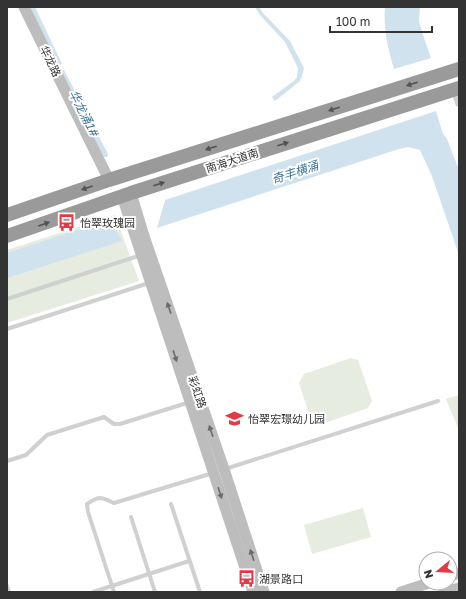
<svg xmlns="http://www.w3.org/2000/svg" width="466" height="599" viewBox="0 0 466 599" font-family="'Golos Text','Noto Sans SC',sans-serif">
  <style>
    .green { fill: #e6ecdf }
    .water { fill: #cfe2ee }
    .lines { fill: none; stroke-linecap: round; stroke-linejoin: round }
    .lane { stroke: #d0d0d0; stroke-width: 4 }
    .street { stroke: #d0d0d0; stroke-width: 8 }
    .secondary { stroke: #bdbdbd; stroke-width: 11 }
    .highway { stroke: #9a9a9a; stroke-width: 14 }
    .oneway { fill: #525252 }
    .oneway2 { fill: #6a6a6a }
    .labels { text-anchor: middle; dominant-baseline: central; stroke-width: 4; stroke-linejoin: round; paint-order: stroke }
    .street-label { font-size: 11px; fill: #333; stroke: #fff }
    .poi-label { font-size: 11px; fill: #333; stroke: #fff; text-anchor: start }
    .water-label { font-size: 12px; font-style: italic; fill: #3f7597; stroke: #fff }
  </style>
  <rect width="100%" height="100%" fill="#fff"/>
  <!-- green -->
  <g class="green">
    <polygon points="115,215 139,281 7,323 7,250"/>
    <polygon points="351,358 358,360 372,401 368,408 319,425 311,420 299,383 304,374"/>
    <polygon points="459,395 459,431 446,399"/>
    <polygon points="363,508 371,537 312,554 304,525"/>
  </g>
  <!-- water -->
  <g class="water">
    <polygon points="29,7 35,7 62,64 58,66"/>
    <polygon points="255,7 259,7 263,13 290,41 304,68 302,76 300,81 275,101 272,97 294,81 297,77 298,68 285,42 260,15"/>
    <path d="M385 7H420L419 21 424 38 431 58 394 69C388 49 383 28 385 7Z"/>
    <polygon points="62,70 64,70 108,154 107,157 104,157 61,73"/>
    <polygon points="436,111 443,134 447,139 459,170 459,255 432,176 420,150 408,147 399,149 157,228 165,200"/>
    <polygon points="105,221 114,226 122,241 7,278 7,253"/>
  </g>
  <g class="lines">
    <!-- lane -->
    <g class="lane">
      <polyline points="7,299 141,255"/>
      <polyline points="7,329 149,283"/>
      <polyline points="7,461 26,455 47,435 104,417 114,424 120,424 190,402"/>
      <polyline points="225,469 438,401"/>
      <polyline points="171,504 200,592"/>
      <polyline points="131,517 155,592"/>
      <polyline points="7,586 9,592"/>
      <polyline points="93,592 189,561"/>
      <path d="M114 592 88 512 87 504C100 495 101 497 114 503L213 473"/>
    </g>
    <!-- street -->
    <polyline class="street" points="455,90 459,103"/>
    <!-- secondary -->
    <g class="secondary">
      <polyline points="24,7 109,180"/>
      <polyline points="131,193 144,236 224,469 264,592"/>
      <polyline points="122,196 253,592"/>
      <polyline points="450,576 459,573"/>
      <polyline points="401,592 429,583"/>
      <polyline points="444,592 459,588"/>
    </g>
    <!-- highway -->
    <g class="highway">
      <polyline points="7,215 109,180 459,69"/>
      <polyline points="7,236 131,193 459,88"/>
    </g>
  </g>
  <!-- one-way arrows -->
  <defs><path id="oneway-solid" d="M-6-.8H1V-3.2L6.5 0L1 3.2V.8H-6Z"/></defs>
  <g class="oneway">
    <use href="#oneway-solid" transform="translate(412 84) rotate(162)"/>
    <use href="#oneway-solid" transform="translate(334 109) rotate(162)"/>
    <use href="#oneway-solid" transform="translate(283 144) rotate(-18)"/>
    <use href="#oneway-solid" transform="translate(211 148) rotate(162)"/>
    <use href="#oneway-solid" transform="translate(159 184) rotate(-18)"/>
    <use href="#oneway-solid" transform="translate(87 188) rotate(161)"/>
    <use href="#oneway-solid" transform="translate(44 224) rotate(-20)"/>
  </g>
  <g class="oneway2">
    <use href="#oneway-solid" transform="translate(169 308) rotate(-109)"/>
    <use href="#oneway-solid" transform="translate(175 356) rotate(72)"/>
    <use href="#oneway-solid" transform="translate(211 431) rotate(-109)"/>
    <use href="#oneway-solid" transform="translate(220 493) rotate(72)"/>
    <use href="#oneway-solid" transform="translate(252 555) rotate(-108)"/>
  </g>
  <!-- icons -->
  <defs>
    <symbol id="bus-bare" viewBox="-9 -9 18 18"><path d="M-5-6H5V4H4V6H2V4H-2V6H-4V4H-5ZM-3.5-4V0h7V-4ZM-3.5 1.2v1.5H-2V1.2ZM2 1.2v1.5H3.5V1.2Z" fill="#e63946" stroke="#fff" stroke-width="2.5" paint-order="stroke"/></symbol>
    <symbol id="school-bare" viewBox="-9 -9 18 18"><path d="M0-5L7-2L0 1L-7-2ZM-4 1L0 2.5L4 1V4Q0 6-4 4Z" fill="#e63946" stroke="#fff" stroke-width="2.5" paint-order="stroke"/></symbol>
  </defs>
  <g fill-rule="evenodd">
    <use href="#bus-bare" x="54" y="210" width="25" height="25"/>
    <use href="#school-bare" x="222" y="406" width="25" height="25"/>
    <use href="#bus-bare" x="234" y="566" width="25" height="25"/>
  </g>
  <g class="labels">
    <!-- street labels -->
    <g class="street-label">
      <text transform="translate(51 61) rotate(64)">华龙路</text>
      <text transform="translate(232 160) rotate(-18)">南海大道南</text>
      <text transform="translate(198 392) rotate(71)">彩虹路</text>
    </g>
    <!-- poi labels -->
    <g class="poi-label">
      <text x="80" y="222">怡翠玫瑰园</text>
      <text x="248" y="418">怡翠宏璟幼儿园</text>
      <text x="259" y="578">湖景路口</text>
    </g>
    <!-- water labels -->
    <g class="water-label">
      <text transform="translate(84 113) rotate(63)">华龙涌1#</text>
      <text transform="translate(295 172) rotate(-18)">奇丰横涌</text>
    </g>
  </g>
  <!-- border -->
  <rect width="466" height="599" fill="none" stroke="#333333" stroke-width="16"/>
  <!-- north arrow -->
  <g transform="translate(438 571) rotate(252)"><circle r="19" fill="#ffffff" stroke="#adadad"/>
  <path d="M0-3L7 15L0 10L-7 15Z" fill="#e63946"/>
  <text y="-6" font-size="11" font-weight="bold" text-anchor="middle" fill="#333333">N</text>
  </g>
  <!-- scale -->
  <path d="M330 26v6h102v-6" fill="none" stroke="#333333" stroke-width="2"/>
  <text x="336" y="26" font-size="12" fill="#333333" stroke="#ffffff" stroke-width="3" paint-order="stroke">100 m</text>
</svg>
